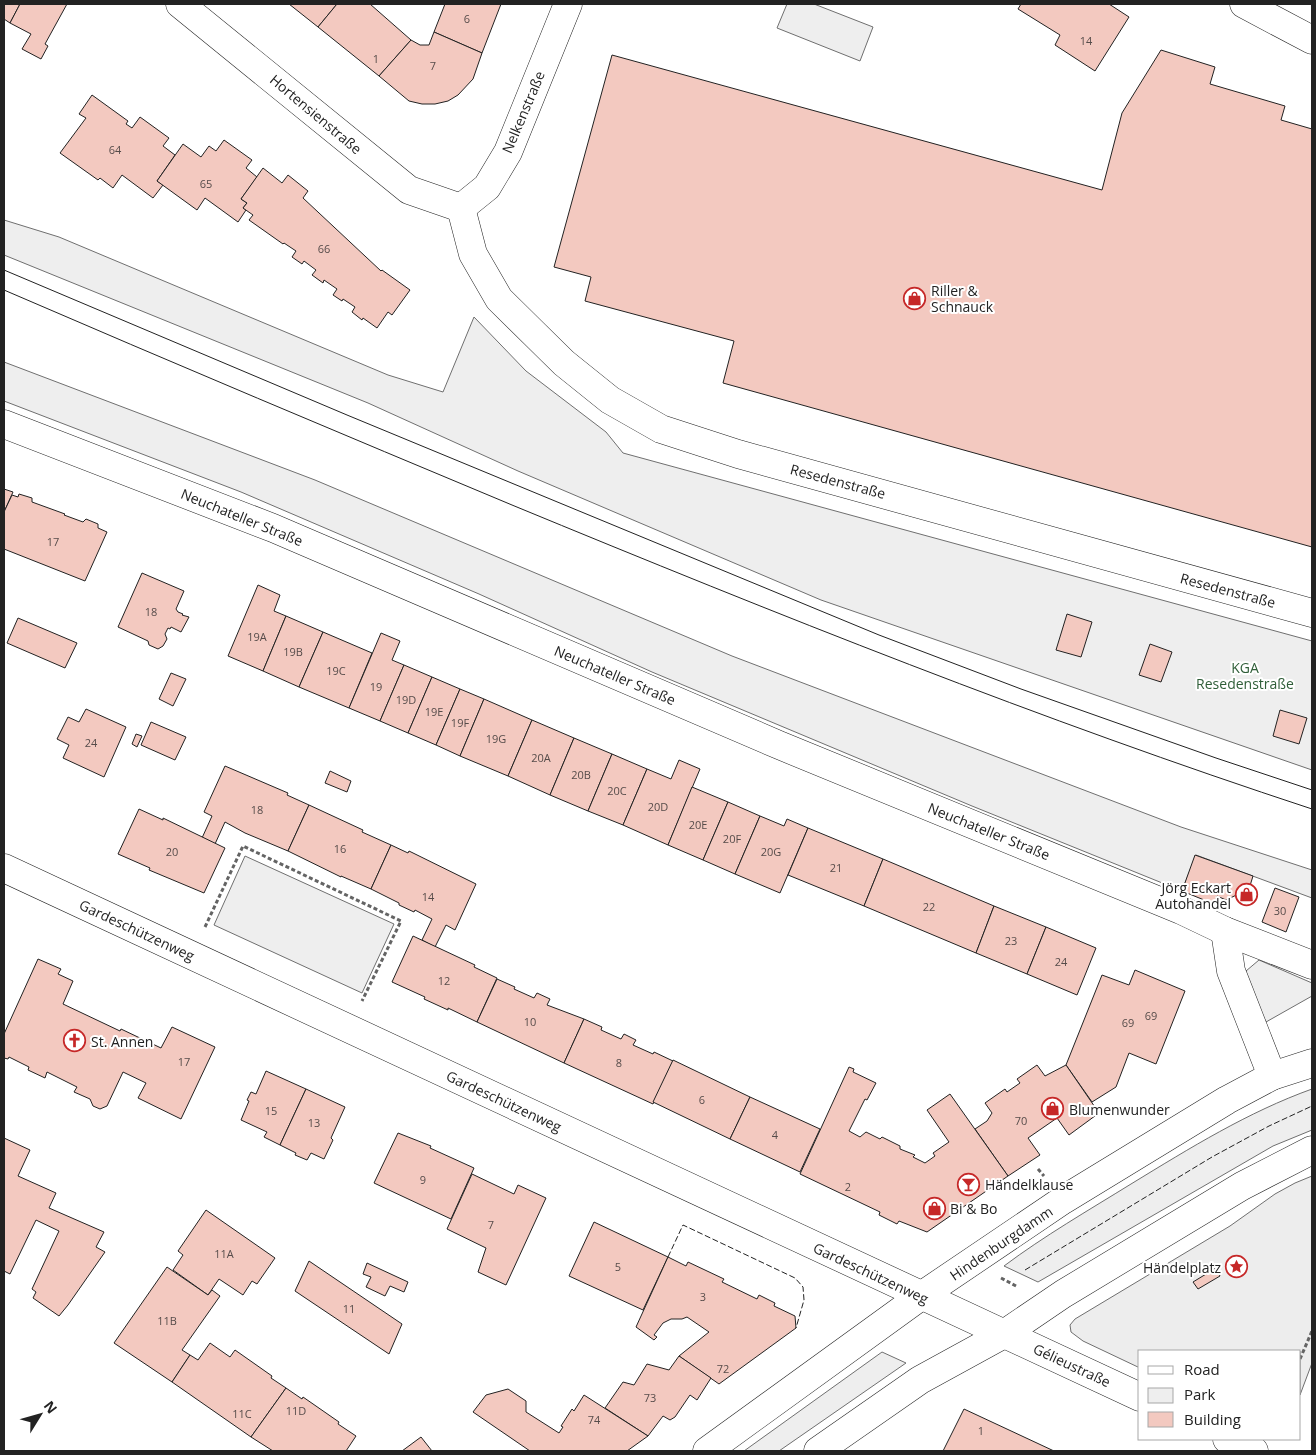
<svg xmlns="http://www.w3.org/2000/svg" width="1316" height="1455" viewBox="0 0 1316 1455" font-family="'Open Sans',sans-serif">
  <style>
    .green { fill: #eee; stroke: #6f6f6f }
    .parking { fill: #ededed; stroke: #6f6f6f }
    .building { fill: #f3c9c0; stroke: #222 }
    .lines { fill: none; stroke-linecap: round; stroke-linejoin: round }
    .street-casing { stroke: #222; stroke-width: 29 }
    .secondary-casing { stroke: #222; stroke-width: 29 }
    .path { stroke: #646464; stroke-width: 3; stroke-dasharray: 4 2.5; stroke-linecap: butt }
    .street { stroke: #fff; stroke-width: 28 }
    .secondary { stroke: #fff; stroke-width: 28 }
    .tram { stroke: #222; stroke-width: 1 }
    .fence { stroke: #222; stroke-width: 1; stroke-dasharray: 6 2.5; stroke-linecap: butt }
    .labels { text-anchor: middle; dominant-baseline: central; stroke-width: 4; stroke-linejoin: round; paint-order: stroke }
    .number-label { font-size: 11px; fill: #564c4a }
    .street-label { font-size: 14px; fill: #222; stroke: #fff }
    .poi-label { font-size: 14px; fill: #222; stroke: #fff; text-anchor: start }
    .park-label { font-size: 14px; fill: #2f5e38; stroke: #fff }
  </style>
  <rect width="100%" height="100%" fill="#fff"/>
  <!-- green -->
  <g class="green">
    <polygon points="787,4 814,4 873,27 860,61 777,28"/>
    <polygon points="4,220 59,237 388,375 443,392 474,317 526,371 606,432 623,453 1312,641 1312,770 821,600 518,471 368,403 4,255"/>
    <polygon points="4,362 315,480 732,656 1181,827 1312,870 1312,898 1196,855 1182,891 972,806 652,672 479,594 241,492 4,401"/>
    <polygon points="245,856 394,924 362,993 214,925"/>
    <polygon points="1259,960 1312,983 1312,996 1266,1022 1244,980 1246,971"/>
    <path d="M1312 1089V1130L1273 1146 1038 1282 1004 1266C1044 1236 1089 1210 1131 1184 1190 1148 1248 1112 1312 1089Z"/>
    <polygon points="882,1352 906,1363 779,1451 744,1451"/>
  </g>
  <!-- parking -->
  <polygon class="parking" points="1312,1176 1312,1363 1300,1395 1300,1351 1140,1351 1140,1368 1083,1341 1071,1332 1070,1325 1075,1319 1230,1226 1275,1194 1295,1183"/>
  <!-- building -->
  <g class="building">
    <polygon points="4,4 20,4 10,23 4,19"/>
    <polygon points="20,4 67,4 45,44 48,46 41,59 22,49 31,34 10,23"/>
    <polygon points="289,4 337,4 318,27"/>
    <polygon points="337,4 370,4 411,40 379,76 318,27"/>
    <polygon points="445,4 501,4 482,53 434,32"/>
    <polygon points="1021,4 1109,4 1129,17 1095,71 1055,45 1060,35 1018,9"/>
    <polygon points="434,32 482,53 473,79 458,95 448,101 435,104 422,104 409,101 379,76 411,40 420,45 429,45"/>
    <polygon points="1161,50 1215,67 1210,84 1285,106 1281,120 1312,129 1312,547 723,383 734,341 585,301 591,277 554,267 612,55 1102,190 1122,113"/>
    <polygon points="92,95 128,121 126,124 132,128 140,117 169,138 163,146 175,155 157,181 163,185 153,198 122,175 113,188 100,178 98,180 60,153 86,118 79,114"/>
    <polygon points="224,140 252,160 246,168 257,177 241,199 247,203 243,208 246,210 238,222 205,198 197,210 157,181 183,144 201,157 209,146 216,151"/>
    <polygon points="263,168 282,183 288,175 308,191 303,198 381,271 382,270 410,290 392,315 388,312 377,328 363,318 362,320 352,312 355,307 343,299 342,301 333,295 337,289 324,280 323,283 312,275 316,270 304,261 302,264 292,257 296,251 284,243 283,244 249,220 253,215 243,208 247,203 241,199"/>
    <polygon points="4,489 13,492 4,512"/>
    <polygon points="19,494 32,498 32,502 65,514 64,515 83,522 86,519 98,524 98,528 107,532 85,581 4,549 4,512 12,495 18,497"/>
    <polygon points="142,573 184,591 176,609 178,612 183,614 182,615 189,617 181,632 171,627 170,629 168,628 165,634 167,639 163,646 158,649 149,645 148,641 118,627"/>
    <polygon points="258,585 280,595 274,611 286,616 263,671 228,656"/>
    <polygon points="1067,614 1092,622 1081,657 1056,650"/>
    <polygon points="286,616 323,632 299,687 263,671"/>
    <polygon points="18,618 77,643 65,668 7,643"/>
    <polygon points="323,632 372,653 349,708 299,687"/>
    <polygon points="381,633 400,641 392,660 404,665 380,721 349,708"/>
    <polygon points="1150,644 1172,652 1161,682 1139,675"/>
    <polygon points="404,665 432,677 408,733 380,721"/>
    <polygon points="171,673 186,679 173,706 159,699"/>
    <polygon points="432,677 460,689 436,745 408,733"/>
    <polygon points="460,689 484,699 460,756 436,745"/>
    <polygon points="484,699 532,720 508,776 460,756"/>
    <polygon points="86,709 126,727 104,777 63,758 69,745 57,739 68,717 79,722"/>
    <polygon points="1280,710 1307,718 1299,744 1273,736"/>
    <polygon points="532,720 574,738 550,795 508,776"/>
    <polygon points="151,722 186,737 175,760 141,745"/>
    <polygon points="136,734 142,736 137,747 132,744"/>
    <polygon points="574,738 612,754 588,811 550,795"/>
    <polygon points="612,754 647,769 623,825 588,811"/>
    <polygon points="679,760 700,769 668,845 623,825 647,769 671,779"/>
    <polygon points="225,766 288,793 287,795 309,805 288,851 245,833 225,822 215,844 202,838 212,816 204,812"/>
    <polygon points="330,771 351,781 347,792 325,783"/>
    <polygon points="692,787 728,802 703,860 668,845"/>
    <polygon points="728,802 760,816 735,874 703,860"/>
    <polygon points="309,805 363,830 362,832 391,845 371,889 341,876 341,877 288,851"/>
    <polygon points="139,809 163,820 163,818 225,848 204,893 149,870 150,868 118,854"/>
    <polygon points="760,816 784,826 787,819 808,828 780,893 735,874"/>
    <polygon points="808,828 883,859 864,906 788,875"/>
    <polygon points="391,845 408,853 409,851 476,884 455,930 446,925 435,947 422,940 432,919 415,910 414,912 399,905 399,903 371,889"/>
    <polygon points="1195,855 1253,876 1249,889 1226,900 1217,896 1214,904 1182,891"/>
    <polygon points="883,859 994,906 976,953 864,906"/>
    <polygon points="1275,888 1299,897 1286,932 1262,922"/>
    <polygon points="994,906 1046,927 1027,974 976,953"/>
    <polygon points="1046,927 1096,948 1077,995 1027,974"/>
    <polygon points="413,936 475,965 474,967 497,978 477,1022 448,1008 448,1010 424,999 425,997 392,982"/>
    <polygon points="38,959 61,969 58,974 73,981 63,1004 120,1031 121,1029 161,1048 172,1027 215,1047 181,1119 138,1098 146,1083 123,1072 107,1106 100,1109 93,1106 90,1099 74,1092 77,1087 47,1072 45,1078 28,1070 29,1067 9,1057 8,1059 4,1058 4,1034"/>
    <polygon points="1135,970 1185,991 1156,1064 1129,1053 1116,1087 1092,1102 1066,1065 1102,975 1129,985"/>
    <polygon points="497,979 515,987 514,989 534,998 537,993 550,999 547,1005 584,1019 564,1063 477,1022"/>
    <polygon points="584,1019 602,1027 601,1030 621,1039 624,1034 636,1040 633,1045 653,1054 654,1052 673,1061 653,1104 564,1063"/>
    <polygon points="673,1060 750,1097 730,1139 653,1102"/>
    <polygon points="1037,1065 1045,1076 1066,1065 1099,1113 1069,1135 1057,1118 1028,1138 1040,1155 1008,1176 975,1129 987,1121 992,1113 985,1103 1005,1089 1007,1092 1020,1083 1017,1079"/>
    <polygon points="849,1067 854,1069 853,1072 876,1083 867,1100 865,1099 849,1131 860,1137 866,1132 880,1139 882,1137 900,1146 900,1149 915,1155 913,1157 925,1163 935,1156 933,1153 949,1142 927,1110 950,1094 1008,1176 927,1232 899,1221 897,1224 879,1215 880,1212 800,1174"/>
    <polygon points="266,1071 306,1089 280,1145 264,1137 267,1132 241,1120 249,1101 247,1100 251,1092 256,1094"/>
    <polygon points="306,1089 345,1107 331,1138 333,1140 324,1159 311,1153 307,1160 295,1155 296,1153 280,1145"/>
    <polygon points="750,1097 820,1129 800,1172 730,1139"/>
    <polygon points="398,1133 431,1146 430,1148 474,1168 451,1219 374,1183"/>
    <polygon points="4,1138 30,1150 18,1176 56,1193 49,1208 104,1232 96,1247 105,1252 68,1305 59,1316 33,1298 36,1292 32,1289 59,1231 36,1220 10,1274 4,1271"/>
    <polygon points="472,1174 514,1194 518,1185 546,1198 506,1285 478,1272 486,1248 447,1229"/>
    <polygon points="206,1210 275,1258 257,1284 252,1281 243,1295 219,1279 208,1295 173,1270 183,1255 178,1251"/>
    <polygon points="594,1222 668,1257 643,1310 569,1276"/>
    <polygon points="668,1257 686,1266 688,1262 724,1279 722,1282 757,1299 759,1295 775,1303 774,1306 795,1316 796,1328 719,1384 679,1356 709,1332 687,1317 682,1319 671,1319 663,1323 654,1335 657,1337 654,1340 636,1327"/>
    <polygon points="309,1261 402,1324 389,1354 295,1291"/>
    <polygon points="367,1263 408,1282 404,1292 390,1286 385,1296 366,1287 371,1277 363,1274"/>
    <polygon points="167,1267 208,1295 212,1290 220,1296 182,1350 190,1355 172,1382 114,1343"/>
    <polygon points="1216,1268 1220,1276 1198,1289 1193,1282"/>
    <polygon points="210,1343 230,1357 235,1350 272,1376 271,1378 286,1388 251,1437 172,1382 190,1355 198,1360"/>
    <polygon points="679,1356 711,1378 697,1400 690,1395 675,1417 670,1420 663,1416 648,1436 605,1408 623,1382 634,1385 647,1364 669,1370"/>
    <polygon points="286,1388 302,1399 303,1397 339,1422 338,1424 356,1436 346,1451 273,1451 251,1437"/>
    <polygon points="508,1389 526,1401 526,1412 559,1433 563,1427 561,1426 572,1409 574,1411 584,1395 648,1436 627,1451 530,1451 473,1412 486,1395"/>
    <polygon points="964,1409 1054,1451 943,1451"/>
    <polygon points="421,1437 432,1451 402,1451"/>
  </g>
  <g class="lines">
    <defs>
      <g id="street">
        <polyline points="180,4 409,190 461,208"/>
        <polyline points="1244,4 1312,40"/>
        <polyline points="461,208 473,254 499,299 564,363 610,400 661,429 738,454 1312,613"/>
        <polyline points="461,208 487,187 508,152 568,4"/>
        <polyline points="4,424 273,528 779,745 1181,910 1225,931 1312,965"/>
        <polyline points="4,868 1140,1397"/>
        <polyline points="1225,931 1231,971 1272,1076"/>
        <polyline points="1227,1439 1254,1451"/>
      </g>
      <g id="secondary">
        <polyline points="707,1451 921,1296 1063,1200 1227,1100 1272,1076 1312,1063"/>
        <polyline points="818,1451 920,1380 1004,1334 1063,1294 1242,1186 1312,1150"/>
      </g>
    </defs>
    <!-- street casing -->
    <use href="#street" class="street-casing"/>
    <!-- secondary casing -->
    <use href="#secondary" class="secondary-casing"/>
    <!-- path -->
    <g class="path">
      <polyline points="205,927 243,846 401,921 362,1001"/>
      <polyline points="1038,1169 1044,1176"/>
      <polyline points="1001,1278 1018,1287"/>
      <polyline points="1300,1359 1312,1331"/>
    </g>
    <!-- street -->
    <use href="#street" class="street"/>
    <!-- secondary -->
    <use href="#secondary" class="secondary"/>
    <!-- tram -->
    <g class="tram">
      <polyline points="4,270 347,415 879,635 1021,689 1216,758 1312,790"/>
      <path d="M4 290C173 363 342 434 512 505 776 614 1041 720 1312 809"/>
    </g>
    <!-- fence -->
    <g class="fence">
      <polyline points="668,1257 683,1225 795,1278 803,1287 804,1300 796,1328"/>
      <polyline points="1025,1270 1212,1157 1269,1126 1312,1106"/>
    </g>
  </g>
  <!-- icons -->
  <defs>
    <symbol id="shop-ring" viewBox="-11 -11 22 22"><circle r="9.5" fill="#fff" stroke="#c62828" stroke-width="1.5"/><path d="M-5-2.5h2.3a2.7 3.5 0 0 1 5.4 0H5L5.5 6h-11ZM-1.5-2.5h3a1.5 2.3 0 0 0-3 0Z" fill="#c62828"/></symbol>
    <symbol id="church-ring" viewBox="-11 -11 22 22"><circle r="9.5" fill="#fff" stroke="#c62828" stroke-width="1.5"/><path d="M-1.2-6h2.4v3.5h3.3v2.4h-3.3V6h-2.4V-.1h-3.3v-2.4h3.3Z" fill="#c62828"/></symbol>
    <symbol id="bar-ring" viewBox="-11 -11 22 22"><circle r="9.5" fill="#fff" stroke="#c62828" stroke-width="1.5"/><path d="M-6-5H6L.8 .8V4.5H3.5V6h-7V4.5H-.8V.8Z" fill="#c62828"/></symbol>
    <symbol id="sight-ring" viewBox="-11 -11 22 22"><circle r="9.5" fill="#fff" stroke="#c62828" stroke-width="1.5"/><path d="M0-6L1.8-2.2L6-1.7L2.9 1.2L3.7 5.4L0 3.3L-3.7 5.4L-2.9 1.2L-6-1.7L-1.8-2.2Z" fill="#c62828"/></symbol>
  </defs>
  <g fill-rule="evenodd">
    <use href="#shop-ring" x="902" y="286" width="25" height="25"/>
    <use href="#shop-ring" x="1234" y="882" width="25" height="25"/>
    <use href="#church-ring" x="62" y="1028" width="25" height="25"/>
    <use href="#shop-ring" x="1040" y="1096" width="25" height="25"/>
    <use href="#bar-ring" x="956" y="1172" width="25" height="25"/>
    <use href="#shop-ring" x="922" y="1196" width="25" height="25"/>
    <use href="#sight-ring" x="1224" y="1254" width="25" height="25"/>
  </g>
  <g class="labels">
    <!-- number labels -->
    <g class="number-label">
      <text x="467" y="18">6</text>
      <text x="1086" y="40">14</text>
      <text x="376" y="58">1</text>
      <text x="433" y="65">7</text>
      <text x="115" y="149">64</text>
      <text x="206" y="183">65</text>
      <text x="324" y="248">66</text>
      <text x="53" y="541">17</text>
      <text x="151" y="611">18</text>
      <text x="257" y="636">19A</text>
      <text x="293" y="651">19B</text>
      <text x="336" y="670">19C</text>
      <text x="376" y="686">19</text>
      <text x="406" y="699">19D</text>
      <text x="434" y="711">19E</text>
      <text x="460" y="722">19F</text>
      <text x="496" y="738">19G</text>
      <text x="91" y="742">24</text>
      <text x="541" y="757">20A</text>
      <text x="581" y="774">20B</text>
      <text x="617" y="790">20C</text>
      <text x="658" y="806">20D</text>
      <text x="257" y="809">18</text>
      <text x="698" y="824">20E</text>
      <text x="732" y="838">20F</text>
      <text x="340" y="848">16</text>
      <text x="172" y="851">20</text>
      <text x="771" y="851">20G</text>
      <text x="836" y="867">21</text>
      <text x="428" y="896">14</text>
      <text x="929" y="906">22</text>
      <text x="1280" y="910">30</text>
      <text x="1011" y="940">23</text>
      <text x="1061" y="961">24</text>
      <text x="444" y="980">12</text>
      <text x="1151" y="1015">69</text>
      <text x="530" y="1021">10</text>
      <text x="1128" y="1022">69</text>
      <text x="184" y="1061">17</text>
      <text x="619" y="1062">8</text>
      <text x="702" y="1099">6</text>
      <text x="271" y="1110">15</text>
      <text x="1021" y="1120">70</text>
      <text x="314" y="1122">13</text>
      <text x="775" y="1134">4</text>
      <text x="423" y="1179">9</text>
      <text x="848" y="1186">2</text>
      <text x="491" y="1224">7</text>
      <text x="224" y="1253">11A</text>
      <text x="618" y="1266">5</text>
      <text x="703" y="1296">3</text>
      <text x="349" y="1308">11</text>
      <text x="167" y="1320">11B</text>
      <text x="723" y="1368">72</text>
      <text x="650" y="1397">73</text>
      <text x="296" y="1410">11D</text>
      <text x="242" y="1413">11C</text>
      <text x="594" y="1419">74</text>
      <text x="981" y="1430">1</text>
    </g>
    <!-- street labels -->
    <g class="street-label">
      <text transform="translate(523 112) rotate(-67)">Nelkenstraße</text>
      <text transform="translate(316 114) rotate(40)">Hortensienstraße</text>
      <text transform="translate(838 481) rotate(15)">Resedenstraße</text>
      <text transform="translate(242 517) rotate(22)">Neuchateller Straße</text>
      <text transform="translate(1228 590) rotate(15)">Resedenstraße</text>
      <text transform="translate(615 675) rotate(23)">Neuchateller Straße</text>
      <text transform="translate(989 831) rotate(22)">Neuchateller Straße</text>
      <text transform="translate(137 930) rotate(25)">Gardeschützenweg</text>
      <text transform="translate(504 1101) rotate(25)">Gardeschützenweg</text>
      <text transform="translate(1001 1243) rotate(-34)">Hindenburgdamm</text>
      <text transform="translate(871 1273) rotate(25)">Gardeschützenweg</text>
      <text transform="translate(1072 1365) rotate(25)">Gélieustraße</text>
    </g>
    <!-- poi labels -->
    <g class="poi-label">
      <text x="931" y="290">Riller &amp;<tspan x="931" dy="16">Schnauck</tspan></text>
      <text x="1231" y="887" text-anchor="end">Jörg Eckart<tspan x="1231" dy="16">Autohandel</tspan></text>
      <text x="91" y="1041">St. Annen</text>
      <text x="1069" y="1109">Blumenwunder</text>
      <text x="985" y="1184">Händelklause</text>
      <text x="950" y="1208">Bi &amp; Bo</text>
      <text x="1221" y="1267" text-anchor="end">Händelplatz</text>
    </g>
    <!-- park labels -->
    <g class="park-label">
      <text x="1245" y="667">KGA<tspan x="1245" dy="16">Resedenstraße</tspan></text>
    </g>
  </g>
  <!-- border -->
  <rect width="1316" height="1455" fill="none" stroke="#222222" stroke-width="10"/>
  <!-- legend -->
  <rect x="1138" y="1350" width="162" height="90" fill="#ffffff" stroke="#a7a7a7"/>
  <rect x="1148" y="1366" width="25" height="8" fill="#ffffff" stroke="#a7a7a7"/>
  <text x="1184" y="1375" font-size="15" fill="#222222">Road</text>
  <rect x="1148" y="1388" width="25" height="15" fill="#eeeeee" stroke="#a7a7a7"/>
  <text x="1184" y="1400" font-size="15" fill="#222222">Park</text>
  <rect x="1148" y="1412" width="25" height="15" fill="#f3c9c0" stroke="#a7a7a7"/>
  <text x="1184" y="1425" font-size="15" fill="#222222">Building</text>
  <!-- north arrow -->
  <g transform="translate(40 1415) rotate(53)" stroke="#ffffff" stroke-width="4" paint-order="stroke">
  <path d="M0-4L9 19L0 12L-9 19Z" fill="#222222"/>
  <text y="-8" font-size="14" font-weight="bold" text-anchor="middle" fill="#222222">N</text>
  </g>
</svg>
